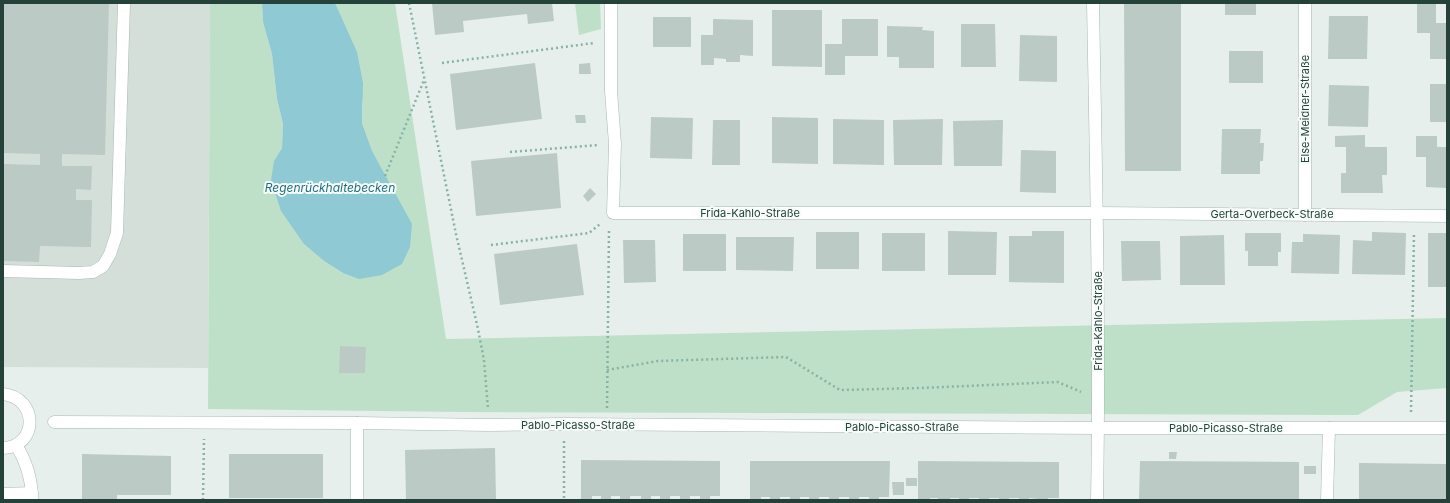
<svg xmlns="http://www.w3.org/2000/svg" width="1450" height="503" viewBox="0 0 1450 503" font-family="Inter,sans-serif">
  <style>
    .built { fill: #d4dfda }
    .green { fill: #bfe0c8 }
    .water { fill: #8ec9d4 }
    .building { fill: #bbcac4 }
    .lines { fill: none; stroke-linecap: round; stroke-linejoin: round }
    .service-casing { stroke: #a8b8b2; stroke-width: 13 }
    .minor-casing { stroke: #a8b8b2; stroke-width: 13 }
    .path { stroke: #86b3a5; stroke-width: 2.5; stroke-dasharray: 2 3; stroke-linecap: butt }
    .service { stroke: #fff; stroke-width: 12 }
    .minor { stroke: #fff; stroke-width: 12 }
    .labels { text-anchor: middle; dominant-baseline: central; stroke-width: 4; stroke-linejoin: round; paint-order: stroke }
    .street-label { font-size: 11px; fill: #24423a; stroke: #f7fbf9 }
    .water-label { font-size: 12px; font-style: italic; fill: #1c6f80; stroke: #f7fbf9 }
  </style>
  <rect width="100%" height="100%" fill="#e6efeb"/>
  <!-- built -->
  <polygon class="built" points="3,3 210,3 208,368 3,367"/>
  <!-- green -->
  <g class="green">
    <polygon points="210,3 262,3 263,22 272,54 277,99 283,124 282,148 274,161 304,244 324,261 343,273 385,176 372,152 362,123 363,103 343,24 335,3 395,3 446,339 1447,318 1447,388 1397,392 1358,415 462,412 208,409"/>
    <polygon points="575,3 600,3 601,29 579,35"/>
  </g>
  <!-- water -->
  <polygon class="water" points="262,3 335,3 357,52 363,83 362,123 372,151 412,224 410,247 402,264 382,275 359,279 343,273 324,261 304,244 281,211 271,180 274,161 282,148 283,124 277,99 272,54 263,22"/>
  <!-- building -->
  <g class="building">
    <polygon points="3,3 109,3 105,155 62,154 62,166 92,166 91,190 76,189 76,200 92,200 91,247 40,246 39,262 3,261 3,164 40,165 40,154 3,153"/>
    <polygon points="432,3 552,3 554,21 528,24 527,14 463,21 464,32 435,35"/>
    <polygon points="1124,3 1181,3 1181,171 1125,171"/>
    <rect x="1225" y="3" width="31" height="12"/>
    <polygon points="1417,3 1436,3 1436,23 1447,23 1447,59 1430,59 1430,33 1417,33"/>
    <polygon points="772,10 822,10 822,67 772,66"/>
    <polygon points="1329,16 1368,16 1367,59 1328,59"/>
    <rect x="653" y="17" width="38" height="30"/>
    <polygon points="713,19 753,20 753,56 740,55 740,62 726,62 726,59 714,58 714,65 701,65 701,35 713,35"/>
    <polygon points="842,19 878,19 878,56 845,56 845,75 825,75 825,44 842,44"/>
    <polygon points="961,24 995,24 996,67 961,67"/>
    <polygon points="887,26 923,27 922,30 934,31 934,68 899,68 899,57 887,57"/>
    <polygon points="1020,35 1057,36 1057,82 1019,81"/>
    <rect x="1229" y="51" width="34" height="32"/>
    <polygon points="535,63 542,119 456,130 450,74"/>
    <polygon points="590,63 591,74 579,74 579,64"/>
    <rect x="1430" y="84" width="17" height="38"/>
    <polygon points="1329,85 1369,86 1368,127 1328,126"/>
    <polygon points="575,115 585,115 586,123 576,123"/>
    <polygon points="651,117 693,118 692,159 650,158"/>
    <polygon points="772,117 818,118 818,164 772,163"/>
    <polygon points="833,119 884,120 884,165 833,164"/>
    <polygon points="943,119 942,165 894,165 893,120"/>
    <polygon points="713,120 740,120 740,165 712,165"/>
    <polygon points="1003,120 1002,166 954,166 953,121"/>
    <polygon points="1222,129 1261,129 1260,143 1264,143 1263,161 1260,161 1260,174 1221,174"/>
    <polygon points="1365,135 1365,147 1387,147 1387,175 1382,175 1383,193 1341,193 1341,173 1346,173 1346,147 1335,147 1335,136"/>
    <polygon points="1416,136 1437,136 1437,147 1447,147 1447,188 1426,187 1426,157 1416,157"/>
    <polygon points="1021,150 1056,151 1056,193 1020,192"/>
    <polygon points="557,153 561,208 476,216 471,161"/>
    <polygon points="590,188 596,194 588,202 583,196"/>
    <polygon points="948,231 997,232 996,275 948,275"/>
    <polygon points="1032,231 1064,231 1064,283 1009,282 1009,236 1032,236"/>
    <rect x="816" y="232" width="43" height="37"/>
    <polygon points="1372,232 1406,233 1405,275 1352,274 1353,240 1372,241"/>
    <rect x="882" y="233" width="43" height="38"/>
    <polygon points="1245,233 1281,233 1281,252 1278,252 1278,266 1248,266 1248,251 1245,251"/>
    <rect x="1428" y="233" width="19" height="54"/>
    <rect x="683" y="234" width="43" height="37"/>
    <polygon points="1303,234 1340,235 1339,274 1291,273 1292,242 1303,242"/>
    <polygon points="1224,235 1225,285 1180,285 1180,236"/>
    <polygon points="736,237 794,237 793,271 736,270"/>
    <polygon points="623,240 655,240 656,282 624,283"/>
    <polygon points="1121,241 1160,241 1161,280 1122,281"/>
    <polygon points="577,244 584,295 500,305 494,254"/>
    <polygon points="340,346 366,347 365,373 339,373"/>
    <polygon points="495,448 496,500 406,500 405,450"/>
    <polygon points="1169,452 1177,452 1176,459 1169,459"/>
    <polygon points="82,454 171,456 171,495 117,495 117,500 82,500"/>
    <rect x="229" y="454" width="94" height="44"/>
    <polygon points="581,460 720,461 720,496 710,496 710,500 700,500 700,496 690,496 690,500 680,500 680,496 670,496 670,500 660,500 660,496 651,496 651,500 641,500 641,496 630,496 630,500 620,500 620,496 611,496 611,500 601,500 601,496 592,496 592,500 581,500"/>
    <polygon points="750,461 890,461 889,497 879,497 879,500 869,500 869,497 859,497 859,500 849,500 849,497 839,497 839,500 829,500 829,497 819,497 819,500 809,500 809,497 800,497 800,500 790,500 790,497 780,497 780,500 770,500 770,497 761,497 761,500 750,500"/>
    <polygon points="918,461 1059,462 1059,498 1048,498 1048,500 1029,498 1029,500 1019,500 1019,498 1009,498 1009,500 999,500 999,498 989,498 989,500 979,500 979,498 969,498 969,500 959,500 959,498 950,498 950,500 938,500 938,498 930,498 930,500 918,500"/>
    <polygon points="1140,461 1299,462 1299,500 1139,500"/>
    <polygon points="1359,463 1447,464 1447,500 1359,500"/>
    <rect x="1304" y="466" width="12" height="8"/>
    <rect x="906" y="478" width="11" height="8"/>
    <polygon points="892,482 904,482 904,495 893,495"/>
  </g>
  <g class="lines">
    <defs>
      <g id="service">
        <polyline points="3,271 79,273 93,272 103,266 110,254 117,233 124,3"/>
        <polyline points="54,422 357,423"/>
        <polyline points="3,494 32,493"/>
        <polyline points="1327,500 1329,428"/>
      </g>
      <g id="minor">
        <polyline points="611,3 611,91 615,144 613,213 1097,213 1447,216"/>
        <path d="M1093 3C1096 169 1100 334 1097 500"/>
        <polyline points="1305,3 1305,215"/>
        <path d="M3 394C39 398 38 447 3 448"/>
        <path d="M16 445C26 461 32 481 32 500"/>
        <polyline points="357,500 357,423 489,425 564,424 1098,428 1447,428"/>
      </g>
    </defs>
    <!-- service casing -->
    <use href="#service" class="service-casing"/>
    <!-- minor casing -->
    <use href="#minor" class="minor-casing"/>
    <!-- path -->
    <g class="path">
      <polyline points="409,3 456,234 478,329 484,360 488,409"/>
      <polyline points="442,63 594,43"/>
      <polyline points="510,152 599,145"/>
      <polyline points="385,176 424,80"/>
      <polyline points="491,245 589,233 600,224"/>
      <polyline points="607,370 658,361 786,357 840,390 920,388 1058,382 1081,392"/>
      <polyline points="607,408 609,229"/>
      <polyline points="1411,412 1414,233"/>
      <polyline points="564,441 564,500"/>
      <polyline points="203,500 204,439"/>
    </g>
    <!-- service -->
    <use href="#service" class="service"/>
    <!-- minor -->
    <use href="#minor" class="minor"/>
  </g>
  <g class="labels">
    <!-- street labels -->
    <g class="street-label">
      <text transform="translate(1305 109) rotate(-90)">Else-Meidner-Straße</text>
      <text x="750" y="213">Frida-Kahlo-Straße</text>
      <text x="1272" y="214">Gerta-Overbeck-Straße</text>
      <text transform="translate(1098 321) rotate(-90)">Frida-Kahlo-Straße</text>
      <text x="578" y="425">Pablo-Picasso-Straße</text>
      <text x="902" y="427">Pablo-Picasso-Straße</text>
      <text x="1226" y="428">Pablo-Picasso-Straße</text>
    </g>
    <!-- water labels -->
    <g class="water-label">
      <text x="330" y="187">Regenrückhaltebecken</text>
    </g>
  </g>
  <!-- border -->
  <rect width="1450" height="503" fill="none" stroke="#24423a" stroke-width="8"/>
</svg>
